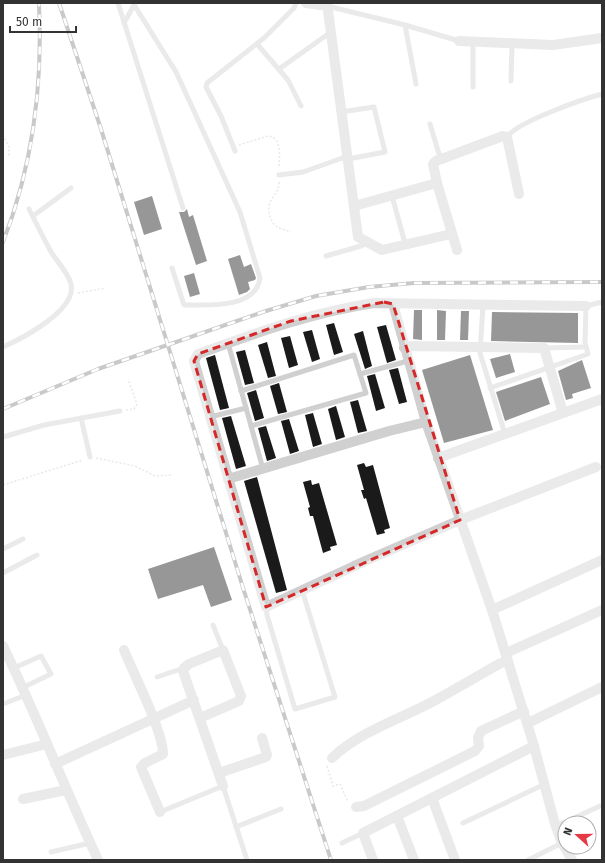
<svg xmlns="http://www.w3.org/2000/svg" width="605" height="863" viewBox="0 0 605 863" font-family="'Fira Sans',sans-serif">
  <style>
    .building { fill: #1a1a1a }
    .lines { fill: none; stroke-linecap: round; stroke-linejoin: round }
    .path { stroke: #cdcdcd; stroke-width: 1.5; stroke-dasharray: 2 2; stroke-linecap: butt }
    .lane { stroke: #d0d0d0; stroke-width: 5 }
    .street { stroke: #d0d0d0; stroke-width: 10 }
    .rail-casing { stroke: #888; stroke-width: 4 }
    .rail { stroke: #fff; stroke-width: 2.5; stroke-dasharray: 8; stroke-linecap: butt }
    .marked { fill: none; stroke: #d62828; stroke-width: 3; stroke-dasharray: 8 5; stroke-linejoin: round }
  </style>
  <rect width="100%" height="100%" fill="#fff"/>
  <!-- building -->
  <g class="building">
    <polygon points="152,196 162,229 144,235 134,202"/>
    <polygon points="187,209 189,217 193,215 207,261 196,265 179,212 184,212"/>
    <polygon points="240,255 244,267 251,264 256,278 255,280 248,282 250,289 247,292 239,295 228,259"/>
    <polygon points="194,273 200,294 190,297 184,276"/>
    <polygon points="414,310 422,310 422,340 413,339"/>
    <polygon points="437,310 446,311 445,340 437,340"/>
    <polygon points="461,311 469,311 468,340 460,340"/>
    <polygon points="492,312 578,313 578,343 491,341"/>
    <polygon points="334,323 343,352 334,355 326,325"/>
    <polygon points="386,325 396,360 387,363 377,327"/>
    <polygon points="312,330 320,359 312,362 303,332"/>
    <polygon points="363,331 372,366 365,369 354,334"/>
    <polygon points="290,336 298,365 289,368 281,338"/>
    <polygon points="267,342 276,376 268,378 258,345"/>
    <polygon points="245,350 254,383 245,385 236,352"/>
    <polygon points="510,354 515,372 496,378 490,359"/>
    <polygon points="215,355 229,408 220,410 206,358"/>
    <polygon points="470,355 493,430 444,443 422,370"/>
    <polygon points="582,360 591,388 572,394 573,398 566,400 558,371"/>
    <polygon points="398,368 407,402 399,404 389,370"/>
    <polygon points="375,374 385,408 376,411 367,376"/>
    <polygon points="541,377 550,404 505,421 496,392"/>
    <polygon points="279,383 287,412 278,414 270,386"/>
    <polygon points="256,390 264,418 255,421 247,393"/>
    <polygon points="358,400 367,431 358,433 350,402"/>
    <polygon points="336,406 345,437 336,440 328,409"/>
    <polygon points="313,413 322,444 313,447 305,415"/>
    <polygon points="231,416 246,466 236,469 222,418"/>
    <polygon points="289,419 299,451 290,454 281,421"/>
    <polygon points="266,426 276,458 267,461 258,428"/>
    <polygon points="364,463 366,467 373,465 390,528 384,530 385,533 377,535 366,498 364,499 361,490 364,490 357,465"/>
    <polygon points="257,477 287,590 276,593 244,481"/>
    <polygon points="311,480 312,485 319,483 337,545 330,547 331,550 323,553 313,516 310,516 308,508 310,507 303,482"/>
    <polygon points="214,547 232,600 211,607 203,585 158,599 148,569"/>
  </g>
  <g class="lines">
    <!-- path -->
    <g class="path">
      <polyline points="3,135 9,147 9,157"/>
      <path d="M239 145 268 136C283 137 279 158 279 168"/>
      <path d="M279 182C279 192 274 194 270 202 267 208 270 222 276 226 280 229 286 230 291 232"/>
      <polyline points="78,293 106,288"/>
      <polyline points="126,410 134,409 137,404 128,379"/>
      <polyline points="96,458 135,466 155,476 171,475"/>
      <polyline points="3,485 83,460"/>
      <polyline points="327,766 333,786 340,784 348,802"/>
    </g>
    <!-- lane -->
    <g class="lane">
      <polyline points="118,3 183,208"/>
      <path d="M133 3 176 72 188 98 240 212 260 278C256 309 208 305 184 305L172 268"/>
      <polyline points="327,6 405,25 459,41"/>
      <polyline points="124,23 134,5"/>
      <polyline points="405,25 416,84"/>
      <polyline points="257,44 288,80 301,106"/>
      <polyline points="279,69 331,32"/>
      <polyline points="511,81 512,43"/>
      <polyline points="473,87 473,42"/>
      <polyline points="341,112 374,107 385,152 348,159"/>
      <polyline points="430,124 439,154 443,157"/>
      <path d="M507 137C517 122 583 99 602 94"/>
      <polyline points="235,151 221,116 206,87 207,83 264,38 294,8 296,3"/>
      <polyline points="279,175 303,172 348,156"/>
      <polyline points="392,196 405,243"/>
      <polyline points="33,216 71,188"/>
      <polyline points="326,256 361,246 366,243"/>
      <polyline points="483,305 480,353 505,434"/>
      <polyline points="228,343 263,469"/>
      <path d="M3 347C23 338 77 310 71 284 68 272 56 261 50 250 43 237 36 223 29 209"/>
      <polyline points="544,348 585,347"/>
      <polyline points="360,374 408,361"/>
      <polyline points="490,388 588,354 585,342 586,306 602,302"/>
      <polyline points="241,391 354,355 366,393 251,426"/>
      <polyline points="210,417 246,408"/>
      <polyline points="81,418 90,457"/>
      <polyline points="3,437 44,425 120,411"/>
      <polyline points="3,549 23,539"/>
      <polyline points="3,573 37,555"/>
      <polyline points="266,607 267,615 295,709 335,697 302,590"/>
      <polyline points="213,625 223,650"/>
      <polyline points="14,668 41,656 51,674 24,687"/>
      <polyline points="157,677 184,668"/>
      <polyline points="3,704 26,695"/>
      <polyline points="160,812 223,786 247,860"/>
      <polyline points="463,823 545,784"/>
      <polyline points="555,824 563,823 600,806"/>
      <polyline points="236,827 281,809"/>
      <polyline points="342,843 363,833"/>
      <polyline points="51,852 90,843"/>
      <polyline points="528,860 562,843"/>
    </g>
    <!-- street -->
    <g class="street">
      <polyline points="306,3 327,6"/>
      <polyline points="327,3 358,237 382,250 451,234"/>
      <polyline points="459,41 553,45 602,38"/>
      <polyline points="437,183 457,250"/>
      <polyline points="354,206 437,183 433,164 436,161 503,136 507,137 519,194"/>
      <polyline points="393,304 426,422 492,610 534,746 555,824 562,843 572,860"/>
      <path d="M586 306 374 303C313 312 256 333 198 354L194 361 266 607 365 561 460 520 596 467"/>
      <polyline points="404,348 411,346 544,348 563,413"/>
      <polyline points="438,458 602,399"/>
      <polyline points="228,479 389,431 426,422"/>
      <polyline points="492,610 602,560"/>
      <path d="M3 646C37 716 65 789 98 860"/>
      <path d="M124 650C134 675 163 731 163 754L145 763 141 767 160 812"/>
      <polyline points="506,653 602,610"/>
      <polyline points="200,718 239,701 241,696 223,650 189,664 184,668 183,671 223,786"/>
      <polyline points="528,723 602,687"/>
      <polyline points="3,755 47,744"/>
      <path d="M332 758C358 733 397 720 428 704 453 691 477 676 501 663L508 661"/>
      <polyline points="55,764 194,700"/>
      <polyline points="219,773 266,757 267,755 262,738"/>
      <polyline points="432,798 455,860"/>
      <polyline points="23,799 66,790"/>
      <polyline points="356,807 364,806 475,751 479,746 478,738 481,731 524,711"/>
      <polyline points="397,816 414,860"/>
      <polyline points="373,860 363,833 534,746"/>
    </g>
    <defs>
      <g id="rail">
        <polyline points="59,3 101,129 244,591 331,860"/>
        <path d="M3 242C33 165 43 85 39 3"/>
        <polyline points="3,409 98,369 266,311 316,296 369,287 414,283 602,282"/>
      </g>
    </defs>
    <!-- rail casing -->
    <use href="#rail" class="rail-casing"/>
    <!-- rail -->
    <use href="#rail" class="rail"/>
  </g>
  <!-- marked area -->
  <path d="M0 0H605V863H0ZM384 302 393 304 460 520 266 607 194 361 198 354 291 321Z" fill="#fff" fill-opacity=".55" fill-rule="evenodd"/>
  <path class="marked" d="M384 302 393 304 460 520 266 607 194 361 198 354 291 321Z"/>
  <!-- border -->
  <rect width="605" height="863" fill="none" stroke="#333333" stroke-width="8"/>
  <!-- north arrow -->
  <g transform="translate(577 835) rotate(291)"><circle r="19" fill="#ffffff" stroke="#adadad"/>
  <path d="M0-3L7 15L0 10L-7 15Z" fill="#e63946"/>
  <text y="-6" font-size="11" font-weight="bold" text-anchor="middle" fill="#333333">N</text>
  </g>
  <!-- scale -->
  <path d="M10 26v6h66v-6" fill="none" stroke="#333333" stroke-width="2"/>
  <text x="16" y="26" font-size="12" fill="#333333" stroke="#ffffff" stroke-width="3" paint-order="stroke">50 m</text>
</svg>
